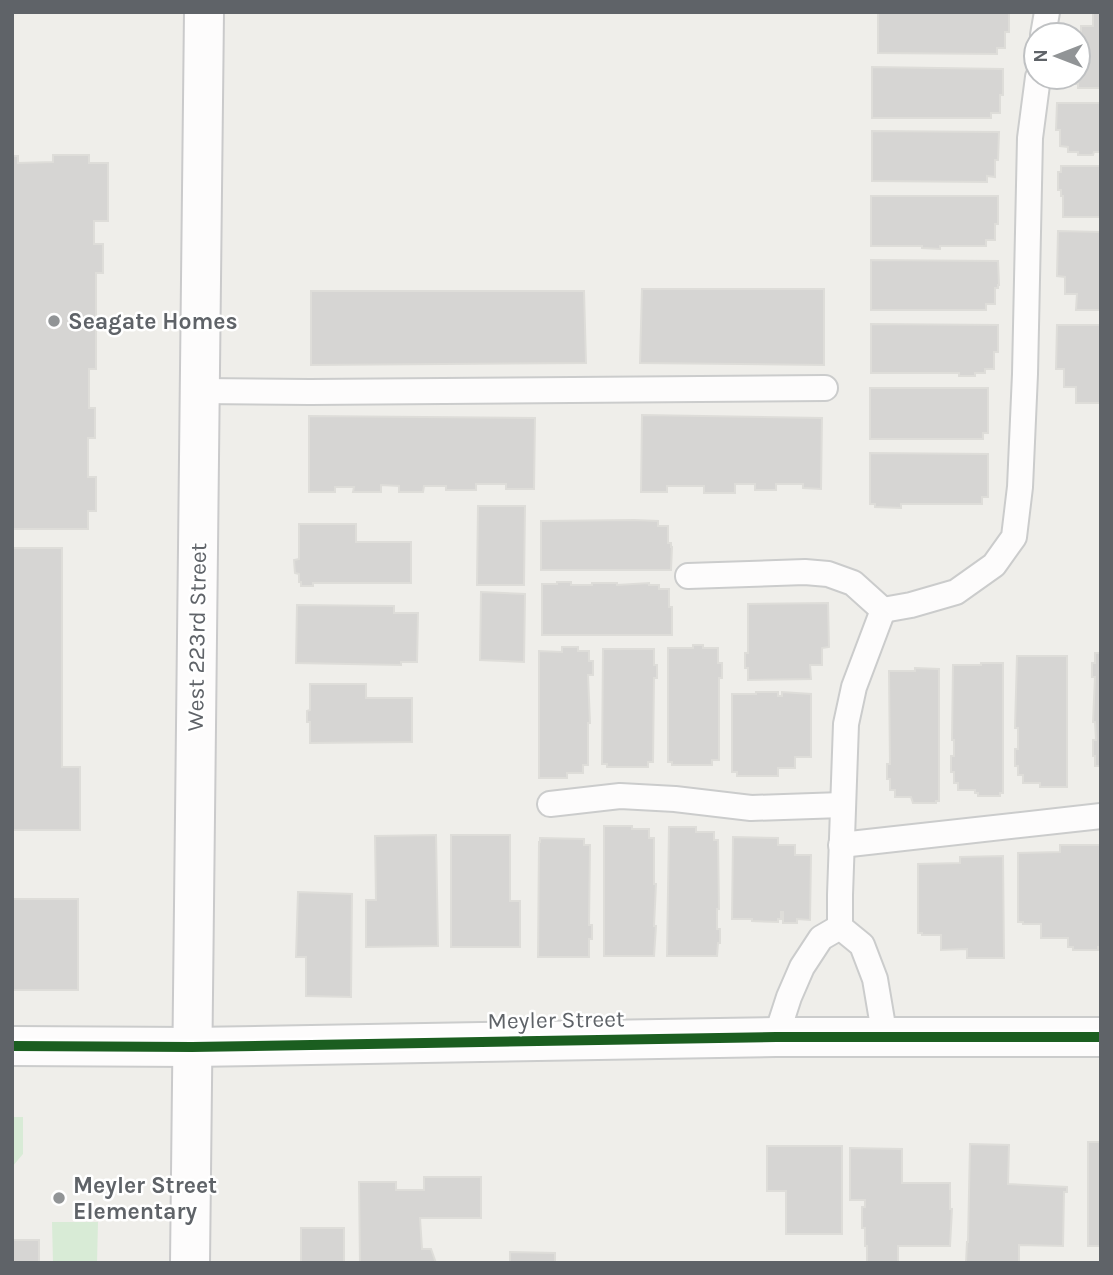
<svg xmlns="http://www.w3.org/2000/svg" width="1113" height="1275" viewBox="0 0 1113 1275" font-family="Karla,sans-serif">
  <style>
    .green { fill: #d8ebd6 }
    .building { fill: #d6d5d3; stroke: #deddd9; stroke-width: 2 }
    .lines { fill: none; stroke-linecap: round; stroke-linejoin: round }
    .lane-casing { stroke: #cbcccc; stroke-width: 28 }
    .street-casing { stroke: #cbcccc; stroke-width: 42 }
    .secondary-casing { stroke: #cacacb; stroke-width: 42 }
    .lane { stroke: #fdfcfc; stroke-width: 24 }
    .street { stroke: #fdfcfc; stroke-width: 38 }
    .secondary { stroke: #fdfcfc; stroke-width: 38 }
    .cycleway-casing { stroke: #fff; stroke-width: 15 }
    .cycleway { stroke: #1b5e20; stroke-width: 10 }
    .poi-dot { fill: #919496; stroke: #fff; stroke-width: 2.5 }
    .labels { text-anchor: middle; dominant-baseline: central; stroke-width: 5; stroke-linejoin: round; paint-order: stroke }
    .poi-label { font-size: 23px; font-weight: bold; fill: #5f6368; stroke: #fff; text-anchor: start }
    .street-label { font-size: 23px; fill: #5f6368; stroke: #fff }
  </style>
  <rect width="100%" height="100%" fill="#efeeea"/>
  <!-- green -->
  <g class="green">
    <polygon points="12,1117 23,1117 23,1154 12,1167"/>
    <polygon points="52,1222 98,1222 97,1263 53,1263"/>
  </g>
  <!-- building -->
  <g class="building">
    <polygon points="878,12 1009,12 1009,32 1005,32 1005,48 997,48 997,54 878,53"/>
    <polygon points="1093,12 1101,12 1101,88 1078,88 1078,84 1075,84 1075,77 1078,77 1078,59 1081,59 1081,26 1093,26"/>
    <polygon points="872,67 1003,69 1003,95 1000,95 1000,113 991,113 991,118 872,118"/>
    <polygon points="1057,103 1101,103 1101,152 1094,152 1093,155 1078,155 1078,152 1068,152 1068,147 1060,146 1060,130 1056,130"/>
    <polygon points="872,131 999,132 998,160 995,160 995,177 987,176 987,182 872,181"/>
    <polygon points="53,155 89,155 89,163 108,163 108,221 94,221 94,244 103,244 103,273 96,273 96,369 89,369 89,408 95,408 95,438 88,438 88,477 96,477 96,511 88,511 88,529 12,529 12,156 18,156 18,163 53,162"/>
    <polygon points="1061,166 1101,166 1101,217 1063,217 1063,196 1061,196 1061,190 1058,190 1058,172 1061,172"/>
    <polygon points="871,196 998,196 998,224 995,224 995,240 986,240 986,246 940,246 940,249 922,248 922,246 871,246"/>
    <polygon points="1058,231 1101,232 1101,310 1076,310 1077,294 1065,294 1065,277 1057,276"/>
    <polygon points="871,260 998,261 999,285 998,285 998,288 995,288 995,304 986,304 986,310 871,310"/>
    <polygon points="642,289 824,289 824,365 640,363"/>
    <polygon points="311,291 584,291 586,363 311,365"/>
    <polygon points="871,324 998,325 998,352 994,352 994,369 985,369 985,373 975,373 975,376 959,376 959,373 871,373"/>
    <polygon points="1057,325 1101,325 1101,403 1076,403 1076,387 1064,387 1064,369 1056,369"/>
    <polygon points="870,388 988,388 988,433 983,433 983,439 870,439"/>
    <polygon points="642,415 822,418 821,489 803,488 803,484 776,484 776,490 755,490 755,484 735,484 735,493 704,493 704,486 667,486 667,492 641,492"/>
    <polygon points="309,416 535,418 534,489 506,489 506,484 476,484 476,490 446,490 446,486 424,486 423,492 399,492 399,486 381,485 381,492 353,492 354,487 335,487 335,492 309,492"/>
    <polygon points="870,453 988,454 988,497 982,497 982,504 901,504 901,508 875,507 875,504 870,504"/>
    <polygon points="478,506 525,506 524,585 477,585"/>
    <polygon points="634,520 658,521 658,526 668,526 668,543 671,543 671,547 672,547 671,570 541,570 541,521"/>
    <polygon points="299,524 356,524 356,542 411,542 411,583 313,583 313,586 301,586 301,582 299,582 299,574 295,573 294,560 299,559"/>
    <polygon points="12,548 62,548 62,767 80,767 80,830 12,830"/>
    <polygon points="557,582 571,582 571,585 592,585 592,583 617,583 617,585 649,583 649,585 659,585 659,589 669,589 669,607 672,607 672,635 542,635 542,584 557,584"/>
    <polygon points="481,592 525,594 524,662 480,660"/>
    <polygon points="828,603 829,647 822,648 822,665 810,665 811,679 748,680 748,668 745,668 745,653 748,653 748,604"/>
    <polygon points="297,605 394,606 394,613 418,613 417,662 401,662 401,665 296,663"/>
    <polygon points="693,645 703,645 703,648 718,648 718,663 722,663 722,678 719,678 719,760 712,760 712,765 672,765 672,762 668,762 668,648 693,648"/>
    <polygon points="562,647 578,647 578,651 589,651 589,661 593,661 593,675 588,675 590,723 588,723 588,765 583,765 583,773 567,773 567,778 539,778 539,651 562,652"/>
    <polygon points="603,649 654,649 654,665 657,665 657,678 654,678 653,762 648,762 648,767 607,767 607,764 602,764"/>
    <polygon points="1095,653 1101,653 1101,766 1095,766 1095,756 1093,756 1093,740 1096,740 1095,722 1093,722 1095,677 1092,677 1092,663 1095,663"/>
    <polygon points="1017,656 1067,656 1067,787 1040,787 1040,783 1023,783 1023,775 1018,775 1018,766 1015,766 1015,749 1018,749 1018,728 1015,728"/>
    <polygon points="981,663 1003,663 1003,793 1000,793 1000,796 978,796 978,793 975,793 975,790 958,790 958,783 954,783 954,772 951,772 951,756 954,756 954,740 952,740 953,665 981,665"/>
    <polygon points="915,668 939,669 939,801 936,801 936,803 913,803 911,797 895,797 895,790 890,790 890,779 887,779 887,764 890,764 889,671 915,671"/>
    <polygon points="310,684 366,684 366,698 412,698 412,742 310,743 310,722 307,722 307,711 310,710"/>
    <polygon points="756,692 778,692 778,696 782,696 782,692 811,694 811,757 795,757 795,768 778,768 778,776 737,776 737,772 732,772 732,694 756,694"/>
    <polygon points="604,826 632,826 632,829 649,829 649,838 654,838 654,884 656,884 654,926 656,926 654,956 604,956"/>
    <polygon points="669,827 696,827 696,832 714,832 714,840 718,840 719,909 717,909 717,929 720,929 720,943 718,943 717,956 667,956"/>
    <polygon points="436,835 438,946 366,947 366,900 376,900 375,836"/>
    <polygon points="451,835 510,835 510,901 520,901 520,947 451,947"/>
    <polygon points="733,837 778,838 778,845 795,845 795,855 811,855 810,920 797,919 797,923 783,923 783,912 781,912 781,919 778,919 778,922 752,921 752,919 732,919"/>
    <polygon points="540,838 584,839 584,845 590,845 589,925 592,925 592,939 589,939 589,957 538,957 539,842 540,842"/>
    <polygon points="1060,845 1101,845 1101,947 1098,947 1098,950 1073,950 1073,947 1068,947 1068,938 1041,938 1041,924 1023,924 1023,922 1018,922 1018,853 1060,852"/>
    <polygon points="1003,856 1004,958 967,958 967,949 941,950 941,935 922,935 922,933 918,933 918,864 960,863 960,857"/>
    <polygon points="298,892 352,894 351,997 306,996 306,957 296,957"/>
    <rect x="12" y="899" width="66" height="91"/>
    <rect x="1088" y="1142" width="13" height="104"/>
    <polygon points="970,1144 1009,1145 1008,1184 1067,1187 1067,1192 1064,1192 1063,1246 1019,1245 1019,1263 966,1263 967,1242 968,1242"/>
    <polygon points="767,1146 842,1146 842,1234 786,1234 786,1191 767,1191"/>
    <polygon points="850,1148 902,1149 902,1183 950,1183 950,1209 952,1209 950,1246 898,1246 898,1263 867,1263 867,1246 865,1246 865,1228 862,1228 862,1207 865,1207 865,1200 850,1200"/>
    <polygon points="424,1177 481,1177 481,1218 420,1218 422,1249 431,1249 436,1263 360,1263 359,1182 396,1182 396,1190 424,1190"/>
    <rect x="301" y="1228" width="43" height="35"/>
    <rect x="12" y="1240" width="27" height="23"/>
    <polygon points="510,1252 555,1253 555,1263 510,1263"/>
  </g>
  <g class="lines">
    <defs>
      <g id="lane">
        <polyline points="1043,35 1047,12"/>
        <polyline points="200,391 310,392 825,388"/>
        <polyline points="688,576 805,572 828,574 853,583 883,610"/>
        <polyline points="883,610 911,605 956,592 994,565 1014,537 1020,487 1025,374 1030,138 1038,77"/>
        <polyline points="550,804 620,796 675,799 751,808 842,805"/>
        <polyline points="841,845 1101,816"/>
        <polyline points="840,927 840,895 846,724 854,687 883,610"/>
        <polyline points="776,1037 789,997 802,967 821,938 840,927 862,945 875,979 885,1038"/>
      </g>
      <polyline id="street" points="12,1046 192,1047 776,1037 1101,1037"/>
      <polyline id="secondary" points="190,1263 204,12"/>
    </defs>
    <!-- lane casing -->
    <use href="#lane" class="lane-casing"/>
    <!-- street casing -->
    <use href="#street" class="street-casing"/>
    <!-- secondary casing -->
    <use href="#secondary" class="secondary-casing"/>
    <!-- lane -->
    <use href="#lane" class="lane"/>
    <!-- street -->
    <use href="#street" class="street"/>
    <!-- secondary -->
    <use href="#secondary" class="secondary"/>
    <defs>
      <polyline id="cycleway" points="12,1046 192,1047 776,1037 1101,1037"/>
    </defs>
    <!-- cycleway casing -->
    <use href="#cycleway" class="cycleway-casing"/>
    <!-- cycleway -->
    <use href="#cycleway" class="cycleway"/>
  </g>
  <!-- markers -->
  <g class="poi-dot">
    <circle cx="54" cy="321" r="7"/>
    <circle cx="59" cy="1198" r="7"/>
  </g>
  <g class="labels">
    <!-- poi labels -->
    <g class="poi-label">
      <text x="68" y="321">Seagate Homes</text>
      <text x="73" y="1185">Meyler Street<tspan x="73" dy="26">Elementary</tspan></text>
    </g>
    <!-- street labels -->
    <g class="street-label">
      <text transform="translate(197 637) rotate(-89)">West 223rd Street</text>
      <text transform="translate(556 1020) rotate(-1)">Meyler Street</text>
    </g>
  </g>
  <!-- border -->
  <rect width="1113" height="1275" fill="none" stroke="#5f6368" stroke-width="28"/>
  <!-- north arrow -->
  <g transform="translate(1057 56) rotate(270)"><circle r="33" fill="#ffffff" stroke="#bfc1c3" stroke-width="2"/>
  <path d="M0-5L12 26L0 18L-12 26Z" fill="#919496"/>
  <text y="-10" font-size="19" font-weight="bold" text-anchor="middle" fill="#5f6368">N</text>
  </g>
</svg>
